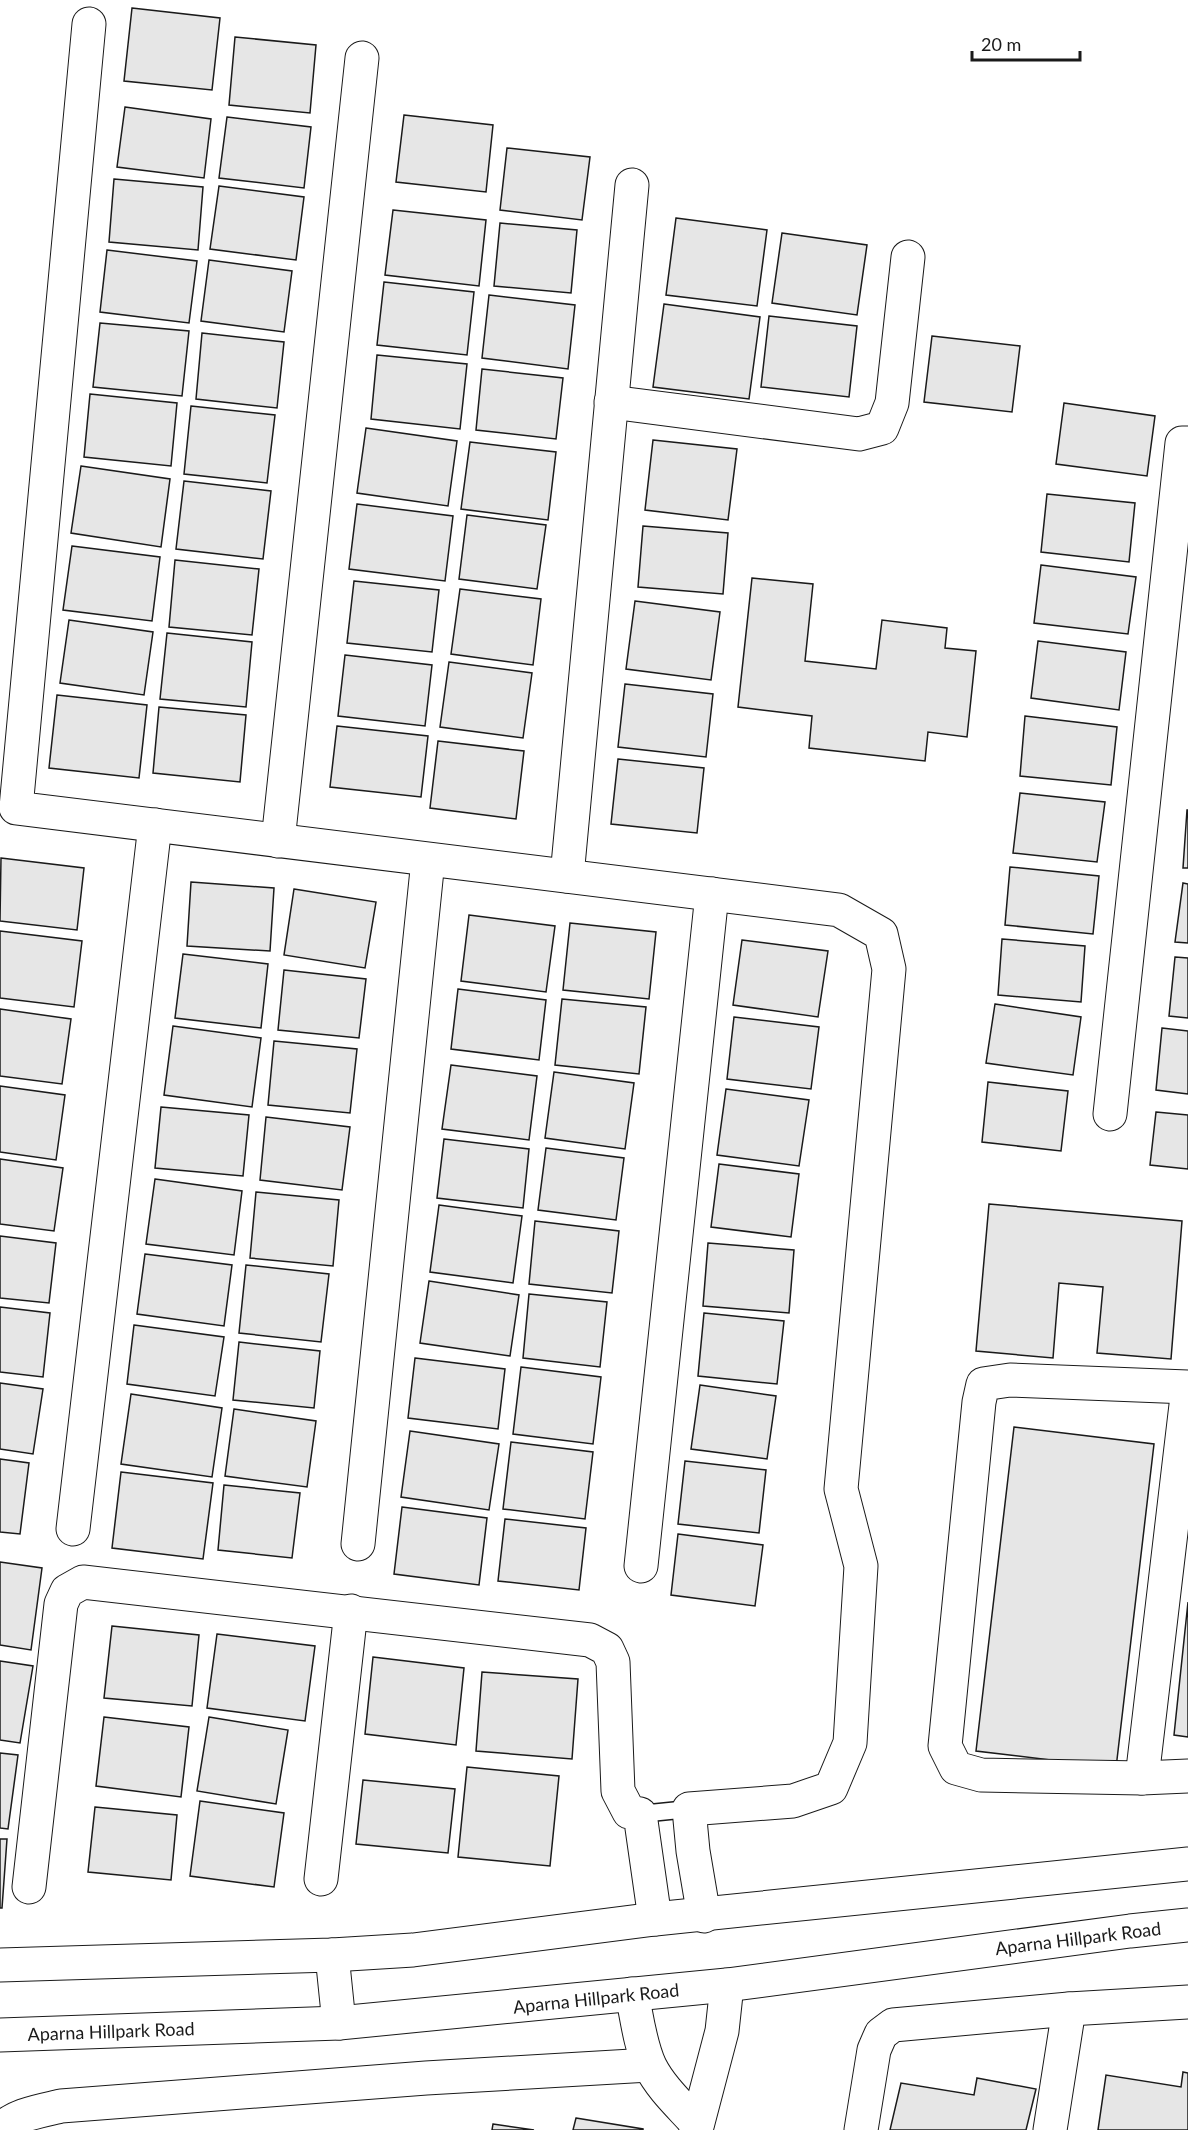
<svg xmlns="http://www.w3.org/2000/svg" width="1188" height="2130" viewBox="0 0 1188 2130" font-family="Lato,sans-serif">
  <style>
    .building { fill: #e6e6e6; stroke: #1a1a1a; stroke-width: 1.5 }
    .lines { fill: none; stroke-linecap: round; stroke-linejoin: round }
    .lane-casing { stroke: #1a1a1a; stroke-width: 19 }
    .street-casing { stroke: #1a1a1a; stroke-width: 35 }
    .lane { stroke: #fff; stroke-width: 16 }
    .street { stroke: #fff; stroke-width: 33 }
    .labels { text-anchor: middle; dominant-baseline: central; stroke-width: 4.5; stroke-linejoin: round; paint-order: stroke }
    .street-label { font-size: 18px; fill: #1a1a1a; stroke: #fff }
  </style>
  <rect width="100%" height="100%" fill="#fff"/>
  <!-- building -->
  <g class="building">
    <polygon points="132,8 220,18 212,90 124,81"/>
    <polygon points="235,37 316,45 310,113 229,105"/>
    <polygon points="125,107 211,119 204,178 117,167"/>
    <polygon points="404,115 493,125 486,192 396,182"/>
    <polygon points="227,117 311,127 304,188 219,178"/>
    <polygon points="507,148 590,157 582,220 500,210"/>
    <polygon points="114,179 203,187 198,250 109,242"/>
    <polygon points="219,186 304,197 296,260 210,249"/>
    <polygon points="393,210 486,220 479,286 385,275"/>
    <polygon points="676,218 767,230 757,306 666,295"/>
    <polygon points="500,223 577,230 571,293 494,286"/>
    <polygon points="782,233 867,245 857,315 772,303"/>
    <polygon points="107,250 197,261 189,323 100,312"/>
    <polygon points="209,260 292,271 284,332 201,321"/>
    <polygon points="384,282 474,292 467,355 377,345"/>
    <polygon points="489,295 575,305 568,369 482,358"/>
    <polygon points="664,304 760,317 749,399 653,387"/>
    <polygon points="769,316 857,326 849,397 761,387"/>
    <polygon points="100,323 189,331 182,396 93,387"/>
    <polygon points="202,333 284,342 277,408 196,399"/>
    <polygon points="932,336 1020,346 1012,412 924,402"/>
    <polygon points="377,355 467,364 460,429 371,419"/>
    <polygon points="482,369 563,378 556,439 476,430"/>
    <polygon points="90,394 177,403 171,466 84,457"/>
    <polygon points="1064,403 1155,416 1147,476 1056,464"/>
    <polygon points="191,406 275,415 267,483 184,474"/>
    <polygon points="366,428 457,441 448,506 357,493"/>
    <polygon points="653,440 737,449 728,520 645,510"/>
    <polygon points="470,442 556,452 548,520 461,509"/>
    <polygon points="81,466 170,479 161,547 71,533"/>
    <polygon points="184,481 271,491 263,559 176,549"/>
    <polygon points="1047,494 1135,503 1129,562 1041,552"/>
    <polygon points="357,504 453,516 445,581 349,569"/>
    <polygon points="467,515 546,525 537,589 459,579"/>
    <polygon points="643,526 728,533 723,594 638,587"/>
    <polygon points="72,546 160,557 152,621 63,610"/>
    <polygon points="175,560 259,569 252,635 169,627"/>
    <polygon points="1041,565 1136,577 1128,634 1034,623"/>
    <polygon points="752,578 813,584 805,661 876,669 882,620 947,628 945,648 976,651 967,737 928,732 925,761 809,748 812,716 738,707"/>
    <polygon points="354,581 439,590 432,652 347,643"/>
    <polygon points="460,589 541,599 533,665 451,654"/>
    <polygon points="635,601 720,612 711,680 626,669"/>
    <polygon points="69,620 153,632 144,695 60,683"/>
    <polygon points="167,633 252,642 246,707 160,699"/>
    <polygon points="1038,641 1126,652 1119,710 1031,698"/>
    <polygon points="345,655 432,665 425,726 338,716"/>
    <polygon points="449,662 532,673 523,738 440,727"/>
    <polygon points="625,684 713,694 706,757 618,747"/>
    <polygon points="57,695 147,705 139,778 49,768"/>
    <polygon points="159,707 246,715 240,782 153,773"/>
    <polygon points="1025,716 1117,727 1111,785 1020,776"/>
    <polygon points="337,726 428,736 421,797 330,787"/>
    <polygon points="438,741 524,751 516,819 430,808"/>
    <polygon points="618,759 704,768 697,833 611,824"/>
    <polygon points="1020,793 1105,802 1097,862 1013,853"/>
    <polygon points="1187,810 1188,810 1188,868 1183,868"/>
    <polygon points="1,858 84,868 77,930 0,921"/>
    <polygon points="1010,867 1099,876 1093,934 1005,925"/>
    <polygon points="191,882 274,888 270,951 187,946"/>
    <polygon points="1183,883 1188,884 1188,943 1175,942"/>
    <polygon points="294,889 376,902 365,968 284,955"/>
    <polygon points="469,915 555,926 546,992 461,981"/>
    <polygon points="570,923 656,932 649,999 563,990"/>
    <polygon points="0,931 82,941 74,1007 0,998"/>
    <polygon points="1002,939 1085,946 1081,1002 998,995"/>
    <polygon points="742,940 828,951 818,1017 733,1005"/>
    <polygon points="183,954 268,964 261,1028 175,1018"/>
    <polygon points="1175,957 1188,958 1188,1018 1169,1016"/>
    <polygon points="284,970 366,979 359,1038 278,1030"/>
    <polygon points="458,989 546,1000 539,1060 451,1049"/>
    <polygon points="562,999 646,1007 639,1074 555,1065"/>
    <polygon points="995,1004 1081,1017 1073,1075 986,1063"/>
    <polygon points="0,1009 71,1019 62,1084 0,1076"/>
    <polygon points="734,1017 819,1027 811,1089 727,1079"/>
    <polygon points="173,1026 261,1038 252,1107 164,1095"/>
    <polygon points="1162,1028 1188,1031 1188,1094 1156,1090"/>
    <polygon points="274,1041 357,1049 350,1113 268,1105"/>
    <polygon points="451,1065 537,1076 529,1140 442,1129"/>
    <polygon points="554,1072 634,1083 625,1149 545,1138"/>
    <polygon points="988,1082 1068,1091 1061,1151 982,1142"/>
    <polygon points="0,1086 65,1095 56,1160 0,1152"/>
    <polygon points="726,1089 809,1100 799,1166 717,1155"/>
    <polygon points="161,1107 249,1115 243,1176 155,1168"/>
    <polygon points="1156,1112 1188,1115 1188,1169 1150,1165"/>
    <polygon points="266,1117 350,1127 342,1190 260,1180"/>
    <polygon points="444,1139 529,1149 523,1208 437,1198"/>
    <polygon points="546,1148 624,1158 616,1220 538,1210"/>
    <polygon points="0,1159 63,1168 54,1231 0,1224"/>
    <polygon points="719,1164 799,1174 791,1237 711,1227"/>
    <polygon points="155,1179 242,1191 234,1255 146,1244"/>
    <polygon points="256,1192 339,1200 333,1266 250,1258"/>
    <polygon points="989,1204 1182,1221 1171,1359 1097,1353 1103,1287 1059,1283 1053,1358 976,1351"/>
    <polygon points="439,1205 522,1216 513,1283 430,1272"/>
    <polygon points="535,1221 619,1231 612,1293 529,1284"/>
    <polygon points="0,1236 56,1243 49,1303 0,1298"/>
    <polygon points="708,1243 794,1250 789,1313 703,1306"/>
    <polygon points="145,1254 232,1265 224,1326 137,1314"/>
    <polygon points="246,1265 329,1274 321,1342 239,1333"/>
    <polygon points="429,1281 519,1295 510,1356 420,1343"/>
    <polygon points="529,1294 607,1302 600,1367 523,1358"/>
    <polygon points="0,1307 50,1313 43,1377 0,1372"/>
    <polygon points="704,1313 784,1321 777,1384 698,1376"/>
    <polygon points="134,1325 224,1337 215,1396 127,1384"/>
    <polygon points="239,1342 320,1351 314,1408 233,1400"/>
    <polygon points="415,1358 505,1369 498,1429 408,1418"/>
    <polygon points="521,1367 601,1377 593,1444 513,1434"/>
    <polygon points="0,1383 43,1389 33,1454 0,1449"/>
    <polygon points="700,1385 776,1396 767,1459 691,1449"/>
    <polygon points="131,1394 222,1408 212,1477 121,1464"/>
    <polygon points="234,1409 316,1421 307,1487 225,1476"/>
    <polygon points="1014,1427 1154,1444 1116,1768 976,1751"/>
    <polygon points="410,1431 499,1444 489,1510 401,1497"/>
    <polygon points="511,1442 593,1452 585,1519 503,1509"/>
    <polygon points="0,1459 29,1463 20,1534 0,1532"/>
    <polygon points="685,1461 766,1470 759,1533 678,1524"/>
    <polygon points="121,1472 213,1483 203,1559 112,1548"/>
    <polygon points="224,1485 300,1493 292,1558 218,1550"/>
    <polygon points="402,1507 487,1518 479,1585 394,1574"/>
    <polygon points="505,1519 586,1528 579,1590 498,1581"/>
    <polygon points="678,1534 763,1545 755,1606 671,1595"/>
    <polygon points="0,1562 42,1568 31,1650 0,1645"/>
    <polygon points="1188,1602 1188,1737 1174,1735"/>
    <polygon points="112,1626 199,1635 192,1706 104,1698"/>
    <polygon points="217,1634 315,1646 305,1721 207,1708"/>
    <polygon points="373,1657 464,1668 456,1745 365,1734"/>
    <polygon points="0,1661 33,1666 20,1743 0,1740"/>
    <polygon points="482,1672 578,1679 572,1759 476,1751"/>
    <polygon points="104,1717 189,1727 181,1797 96,1786"/>
    <polygon points="209,1717 288,1730 276,1804 197,1791"/>
    <polygon points="0,1753 18,1755 8,1829 0,1828"/>
    <polygon points="467,1767 559,1776 550,1866 458,1857"/>
    <polygon points="363,1780 455,1789 448,1853 356,1844"/>
    <polygon points="200,1801 284,1813 274,1887 190,1876"/>
    <polygon points="95,1807 177,1815 171,1880 88,1872"/>
    <polygon points="0,1839 7,1839 2,1908 0,1908"/>
    <polygon points="1183,2072 1188,2073 1188,2130 1098,2130 1106,2075 1181,2087"/>
    <polygon points="977,2078 1036,2089 1026,2130 890,2130 901,2083 974,2095"/>
    <polygon points="576,2118 643,2129 643,2130 573,2130"/>
    <polygon points="493,2124 534,2130 492,2130"/>
  </g>
  <g class="lines">
    <defs>
      <polyline id="lane" points="640,1814 689,1809"/>
      <g id="street">
        <polyline points="89,24 16,808 839,910 881,934 889,969 841,1489 861,1566 850,1743 831,1788 793,1801 689,1809 693,1851 704,1916"/>
        <polyline points="611,402 859,434 882,428 892,403 908,257"/>
        <polyline points="278,841 362,58"/>
        <polyline points="567,876 632,185"/>
        <polyline points="1110,1114 1182,443 1188,443"/>
        <polyline points="1188,1387 1010,1380 983,1384 979,1402 945,1746 956,1768 981,1775 1142,1778 1188,1776"/>
        <polyline points="73,1529 155,825"/>
        <polyline points="358,1544 428,860"/>
        <polyline points="641,1566 712,894"/>
        <polyline points="1142,1778 1188,1388"/>
        <polyline points="321,1879 351,1611"/>
        <polyline points="29,1887 61,1604 67,1591 83,1582 590,1640 607,1649 613,1662 618,1791 629,1812 640,1814 655,1919"/>
        <polyline points="332,1955 339,2023"/>
        <polyline points="0,1965 332,1955 413,1950 655,1919 1188,1864"/>
        <path d="M632 1994C637 2018 640 2045 650 2066 661 2088 681 2106 697 2124"/>
        <polyline points="0,2035 339,2023 727,1985 1130,1931 1188,1925"/>
        <path d="M2 2130C11 2115 45 2110 61 2106L426 2078 649 2065"/>
        <polyline points="696,2130 722,2031 727,1985"/>
        <polyline points="861,2130 874,2050 881,2034 893,2025 1069,2009 1188,2002"/>
        <polyline points="1050,2130 1069,2009"/>
      </g>
    </defs>
    <!-- lane casing -->
    <use href="#lane" class="lane-casing"/>
    <!-- street casing -->
    <use href="#street" class="street-casing"/>
    <!-- lane -->
    <use href="#lane" class="lane"/>
    <!-- street -->
    <use href="#street" class="street"/>
  </g>
  <g class="labels">
    <!-- street labels -->
    <g class="street-label">
      <text transform="translate(1078 1938) rotate(-7)">Aparna Hillpark Road</text>
      <text transform="translate(596 1998) rotate(-6)">Aparna Hillpark Road</text>
      <text transform="translate(111 2031) rotate(-2)">Aparna Hillpark Road</text>
    </g>
  </g>
  <!-- scale -->
  <path d="M972 51v9h108v-9" fill="none" stroke="#1a1a1a" stroke-width="3"/>
  <text x="981" y="51" font-size="18" fill="#1a1a1a" stroke="#ffffff" stroke-width="4.5" paint-order="stroke">20 m</text>
</svg>
